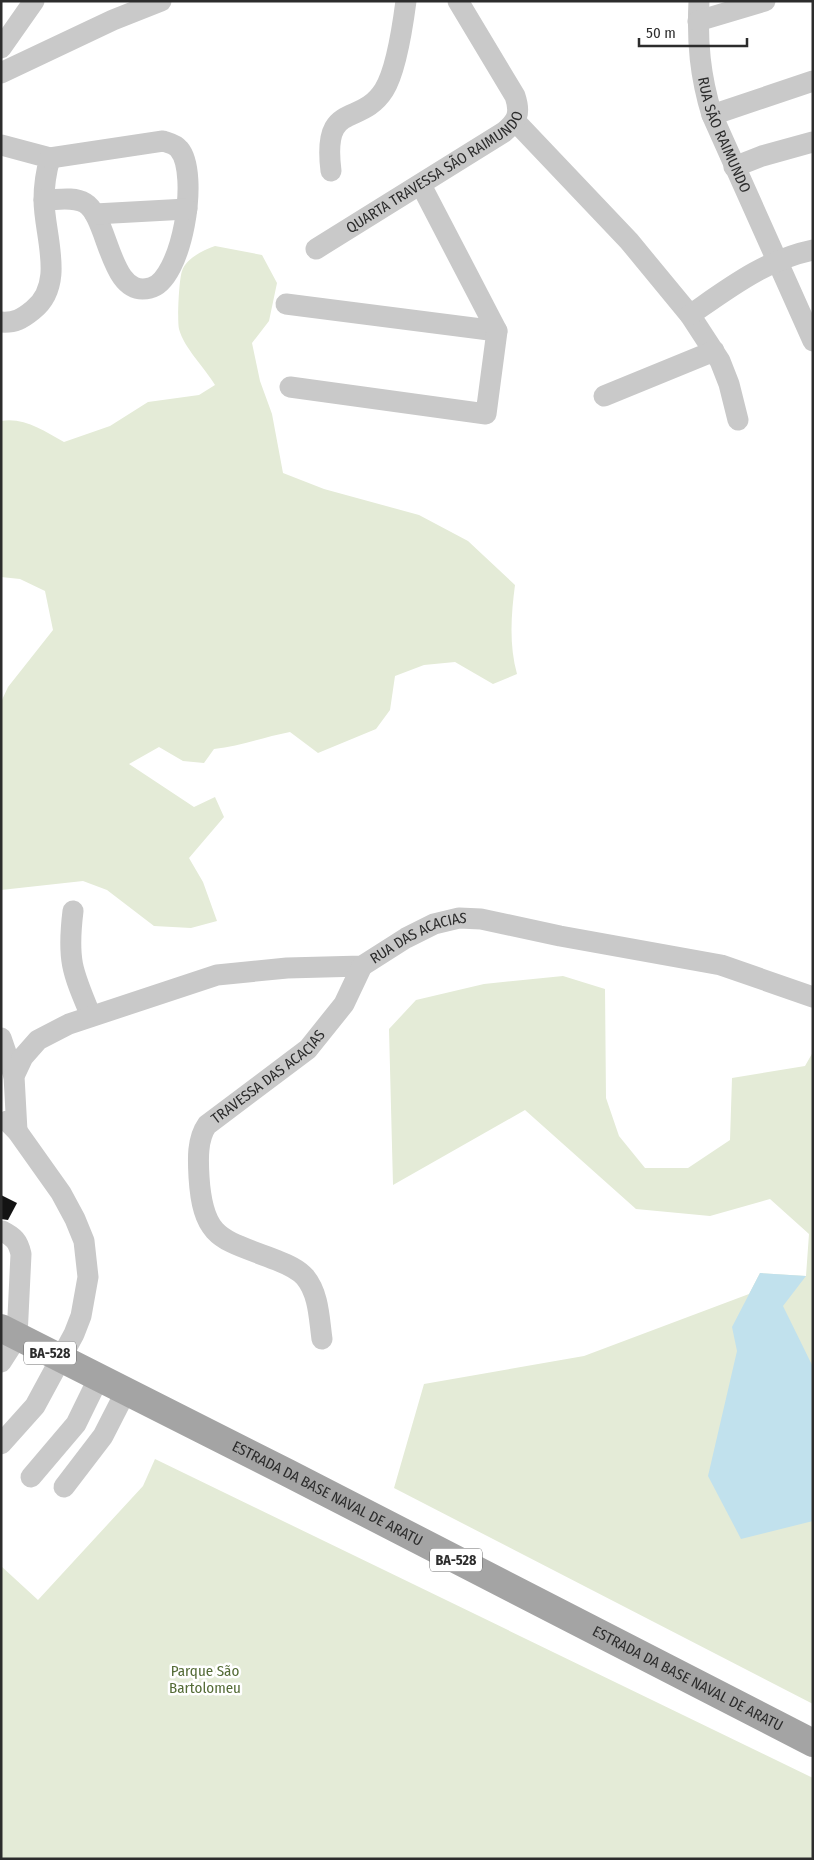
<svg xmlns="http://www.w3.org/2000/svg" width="814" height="1860" viewBox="0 0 814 1860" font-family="'Fira Sans Condensed',sans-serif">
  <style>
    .green { fill: #e4ebd7 }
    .water { fill: #c1e1ed }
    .building { fill: #131313 }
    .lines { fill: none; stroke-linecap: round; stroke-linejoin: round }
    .minor { stroke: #c9c9c9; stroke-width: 21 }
    .major { stroke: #a4a4a4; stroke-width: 28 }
    .labels { text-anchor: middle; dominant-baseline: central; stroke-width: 5; stroke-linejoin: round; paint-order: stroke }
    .shield { fill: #fff; stroke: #6b6b6b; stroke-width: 1 }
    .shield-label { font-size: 14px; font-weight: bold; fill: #2c2c2c }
    .street-label { font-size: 15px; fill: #2c2c2c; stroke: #fff }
    .park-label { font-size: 15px; fill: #546b36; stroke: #fff }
  </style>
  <rect width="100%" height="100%" fill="#fff"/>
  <!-- green -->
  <g class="green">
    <path d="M215 246 262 255 277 283 269 321 252 343 260 381 272 414 283 473 324 489 419 515 468 541 515 585C511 615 509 645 517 674L493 684 455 662 424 665 395 676 390 710 376 729 318 753 290 732C264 737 240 746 214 749L204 763 183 761 159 747 129 764 194 807 215 797 224 817 189 858 203 882 217 921 191 928 154 926 107 890 83 881 1 890V702L8 687 53 630 45 591 20 579 1 577V421C24 417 44 431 64 442L110 426 148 402 199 395 215 385C205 368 184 348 179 329 177 321 179 279 182 271 186 258 204 250 215 246Z"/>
    <polygon points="563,976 605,989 606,1098 619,1136 645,1168 688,1168 730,1140 732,1078 805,1066 813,1052 813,1704 394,1488 424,1384 584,1356 749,1294 760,1273 806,1276 809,1234 770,1199 710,1216 636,1209 525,1110 393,1185 389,1029 416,1000 484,984"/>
    <polygon points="155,1459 813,1778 813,1859 1,1859 1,1566 38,1600 143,1486"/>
  </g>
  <!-- water -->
  <polygon class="water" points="760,1273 806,1276 783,1306 813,1367 813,1521 741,1539 708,1476 737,1351 732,1327"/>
  <!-- building -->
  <polygon class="building" points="1,1195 17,1203 8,1220 1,1219"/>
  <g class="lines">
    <!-- minor -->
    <g class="minor">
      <path id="s1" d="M699 1C697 42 700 76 712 115L813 341"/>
      <polyline points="698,21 765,1"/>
      <polyline points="1,48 34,1"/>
      <polyline points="1,73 113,20 161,1"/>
      <polyline points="712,115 813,81"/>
      <polyline points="516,122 629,241 690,315 720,361 729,384 738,420"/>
      <path d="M1 145 50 158C46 172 44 186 44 200 44 235 66 284 33 310 22 319 15 323 1 322"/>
      <polyline points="734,167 762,156 813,142"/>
      <path d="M331 171C322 99 360 128 384 90 396 71 403 24 406 1"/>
      <path d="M44 200C57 200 73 196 85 203 109 217 109 299 150 288 182 281 200 173 179 149 175 144 169 143 163 141L50 158"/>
      <polyline points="95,214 187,209"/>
      <path id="s2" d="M316 249 504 132C517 121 521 114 515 96L458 1"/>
      <polyline points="286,304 497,331"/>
      <path d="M690 315C729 288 765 260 813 250"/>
      <polyline points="290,387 486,414 497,331 421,185"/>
      <polyline points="604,396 714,351"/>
      <path d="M73 911C67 960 72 971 91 1016"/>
      <polyline points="1,1038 14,1076"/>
      <path id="s3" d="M17 1131 14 1076 23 1057 38 1040 69 1024 217 975 287 968 362 966 406 938 434 924 459 918 481 919 560 936 721 965 813 997"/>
      <path id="s4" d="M322 1339C319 1318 319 1294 305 1277 297 1268 286 1264 276 1260 223 1239 203 1241 199 1177 198 1160 197 1139 207 1125L308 1049 344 1004 362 966"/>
      <path d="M1 1362 17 1337 21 1254C18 1241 14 1237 2 1231"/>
      <polyline points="1,1444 35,1406 74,1334 81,1316 88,1277 84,1241 75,1219 61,1193 17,1131 7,1121"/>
      <polyline points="31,1477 76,1424 99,1377"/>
      <polyline points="64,1487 103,1436 126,1391"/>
    </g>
    <!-- major -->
    <path class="major" id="s5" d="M1 1328 288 1473 813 1743"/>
  </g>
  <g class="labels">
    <!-- shield labels -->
    <g class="shield">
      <rect x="24" y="1341.5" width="52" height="23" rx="4"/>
      <rect x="430" y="1548.5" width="52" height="23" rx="4"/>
    </g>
    <g class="shield-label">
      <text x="50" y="1353">BA-528</text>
      <text x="456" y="1560">BA-528</text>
    </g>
    <!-- street labels -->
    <g class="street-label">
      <text stroke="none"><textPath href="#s1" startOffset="138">RUA SÃO RAIMUNDO</textPath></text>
      <text stroke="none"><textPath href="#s2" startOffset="142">QUARTA TRAVESSA SÃO RAIMUNDO</textPath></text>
      <text stroke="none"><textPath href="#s3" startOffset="499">RUA DAS ACACIAS</textPath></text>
      <text stroke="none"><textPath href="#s4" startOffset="356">TRAVESSA DAS ACACIAS</textPath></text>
      <text stroke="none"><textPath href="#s5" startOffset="366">ESTRADA DA BASE NAVAL DE ARATU</textPath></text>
      <text stroke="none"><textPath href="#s5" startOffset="771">ESTRADA DA BASE NAVAL DE ARATU</textPath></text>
    </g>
    <!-- park labels -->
    <g class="park-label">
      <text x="205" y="1671">Parque São<tspan x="205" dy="17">Bartolomeu</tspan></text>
    </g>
  </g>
  <!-- border -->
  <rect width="814" height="1860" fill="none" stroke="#2c2c2c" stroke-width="5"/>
  <!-- scale -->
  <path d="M639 38v8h108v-8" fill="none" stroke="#2c2c2c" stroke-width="2.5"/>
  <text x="646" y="38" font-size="15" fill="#2c2c2c" stroke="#ffffff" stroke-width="4" paint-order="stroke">50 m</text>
</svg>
